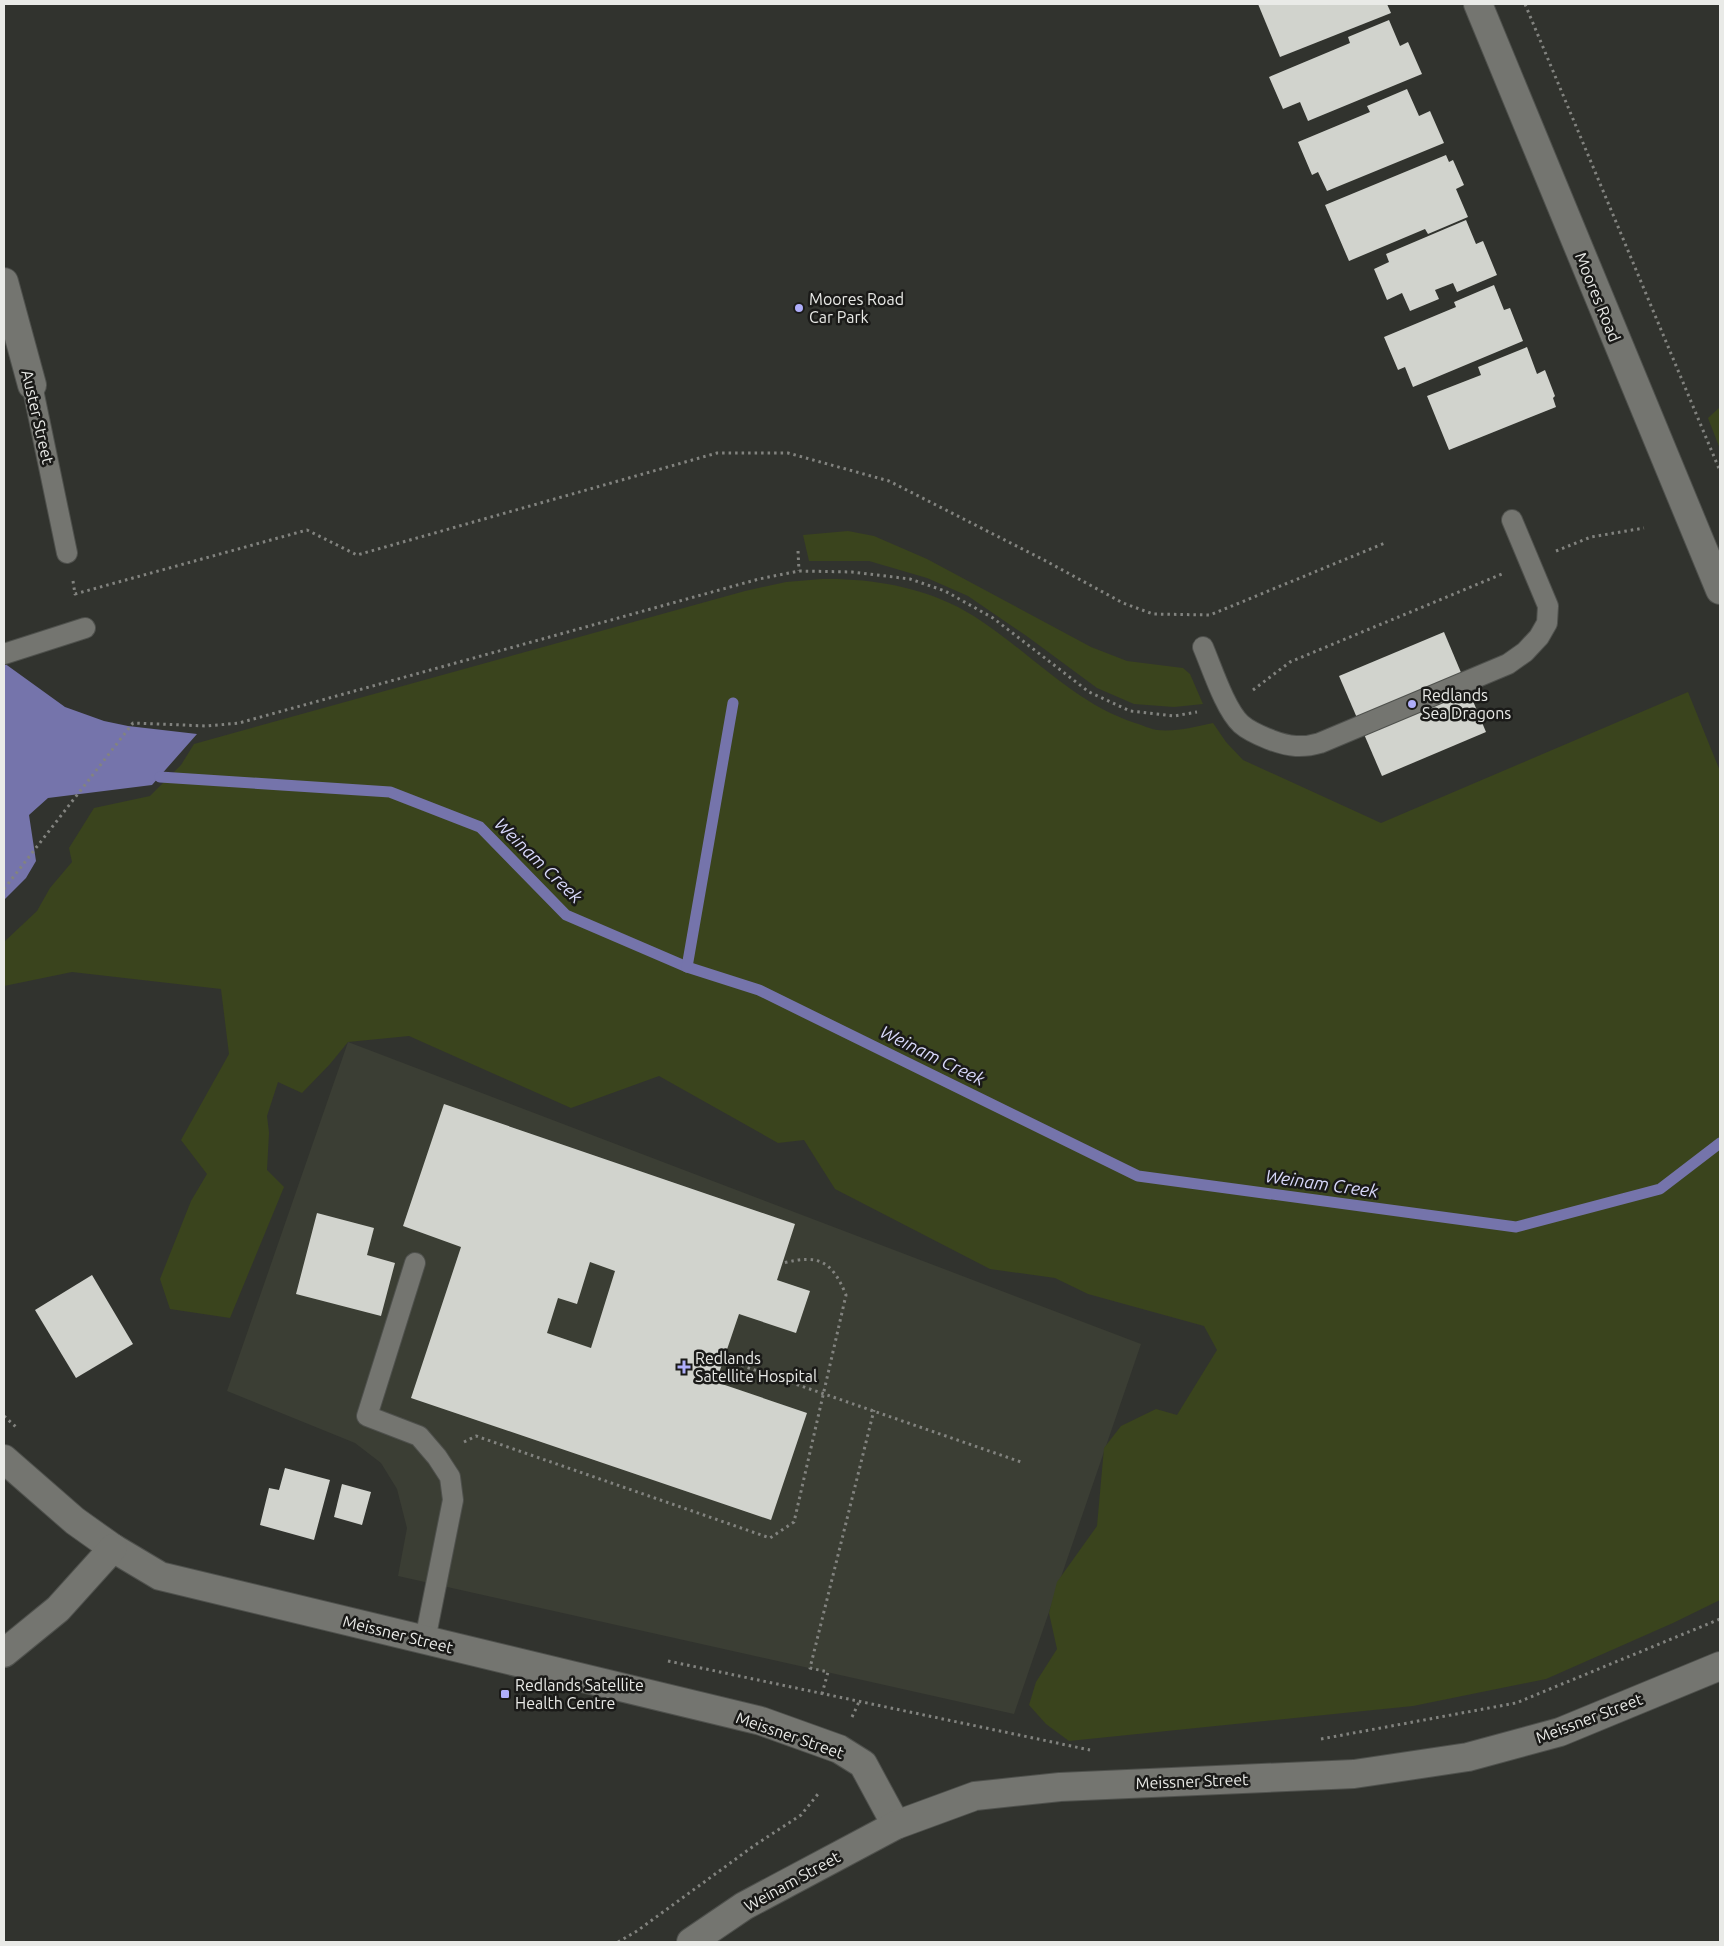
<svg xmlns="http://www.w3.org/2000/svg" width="1724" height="1946" viewBox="0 0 1724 1946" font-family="Ubuntu,sans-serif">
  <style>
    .built { fill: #3b3e34 }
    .green { fill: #3a441d }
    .water { fill: #7574ab }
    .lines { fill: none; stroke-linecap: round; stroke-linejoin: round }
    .stream { stroke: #7574ab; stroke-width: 11 }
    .building { fill: #d1d3cd; fill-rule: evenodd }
    .service-casing { stroke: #4f514d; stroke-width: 22 }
    .minor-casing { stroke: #4f514d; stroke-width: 30 }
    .tertiary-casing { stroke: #4f514d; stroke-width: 30 }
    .path { stroke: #82837f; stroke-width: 3; stroke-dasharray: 2.5 4; stroke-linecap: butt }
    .service { stroke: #747570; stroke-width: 20 }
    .minor { stroke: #747570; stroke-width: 28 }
    .tertiary { stroke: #747570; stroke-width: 28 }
    .poi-dot { fill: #afaefa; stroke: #1a1a18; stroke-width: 2 }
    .labels { text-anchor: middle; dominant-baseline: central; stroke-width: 5; stroke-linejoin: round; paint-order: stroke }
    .street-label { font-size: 16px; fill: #e9eae7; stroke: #1a1a18 }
    .poi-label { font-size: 16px; fill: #e9eae7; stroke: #1a1a18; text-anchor: start }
    .water-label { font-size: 18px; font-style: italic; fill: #d8d8fa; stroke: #1a1a18 }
  </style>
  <rect width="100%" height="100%" fill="#31332e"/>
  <!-- built -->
  <polygon class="built" points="348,1042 1141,1344 1014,1714 398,1576 407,1528 397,1489 381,1463 355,1443 227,1391"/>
  <!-- green -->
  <g class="green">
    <polygon points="1720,407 1720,449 1708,418"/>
    <polygon points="848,531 874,536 927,559 1091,647 1127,661 1183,668 1190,674 1203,704 1174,707 1134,704 1097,688 1028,637 968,596 927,578 869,561 809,561 803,535"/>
    <path d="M822 579C868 578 917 586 958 607 1020 640 1067 701 1135 723 1142 725 1150 729 1157 730 1176 732 1195 727 1213 723L1226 742 1243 760 1381 823 1688 692 1720 771V1600L1673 1623 1546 1679 1413 1706 1069 1741 1046 1724 1029 1705 1036 1682 1057 1649 1049 1613 1057 1582 1097 1526 1104 1448 1121 1426 1156 1409 1177 1415 1217 1350 1204 1326 1088 1294 1055 1278 990 1269 835 1189 804 1140 778 1143 659 1076 571 1108 409 1036 348 1042 330 1064 302 1093 278 1082 267 1116 269 1133 267 1170 284 1187 230 1318 170 1309 160 1279 191 1201 207 1174 181 1140 229 1054 221 989 72 972 4 986V942L37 911 50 888 72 862 69 848 94 808 150 796 181 765 194 744 745 591 786 582Z"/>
  </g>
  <!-- water -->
  <polygon class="water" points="4,663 65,707 104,721 128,726 197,734 152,785 48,798 29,815 36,861 26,878 4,900"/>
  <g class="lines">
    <!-- stream -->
    <g class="stream">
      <polyline points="160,777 390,792 480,827 566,915 687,967 759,990 1138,1176 1516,1227 1660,1189 1720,1143"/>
      <polyline points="687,967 733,703"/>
    </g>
  </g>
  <!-- building -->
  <g class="building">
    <polygon points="1258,4 1387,4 1391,13 1280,57"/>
    <polygon points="1389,20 1400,46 1408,42 1422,74 1308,121 1300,102 1283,109 1269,77 1350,43 1348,37"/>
    <polygon points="1407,89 1419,116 1430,111 1444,143 1327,191 1318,172 1312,175 1298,142 1370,112 1367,106"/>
    <polygon points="1446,155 1449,162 1453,160 1464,185 1456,189 1468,217 1428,234 1425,229 1349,261 1325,205"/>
    <polygon points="1466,220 1476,244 1483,241 1497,275 1457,292 1453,283 1435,290 1439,299 1410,311 1402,293 1387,300 1374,269 1389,262 1386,254"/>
    <polygon points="1494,285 1504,310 1510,308 1523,341 1413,387 1405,367 1398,370 1384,337 1456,307 1454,302"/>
    <polygon points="1527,347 1537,374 1545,370 1555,396 1553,398 1556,407 1449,450 1427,396 1481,375 1478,367"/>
    <polygon points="1444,632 1486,732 1382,776 1339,676"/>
    <path d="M444 1104 795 1224 777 1280 810 1291 796 1333 739 1314 716 1382 807 1413 771 1520 411 1398 461 1247 403 1226ZM590 1262 615 1271 591 1348 547 1333 558 1298 577 1304Z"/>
    <polygon points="317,1213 374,1228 367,1255 395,1263 381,1316 296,1294"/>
    <polygon points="92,1275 133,1344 76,1378 35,1310"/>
    <polygon points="285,1468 330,1480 314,1540 260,1525 269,1488 279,1490"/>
    <polygon points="342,1484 371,1492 362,1525 334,1517"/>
  </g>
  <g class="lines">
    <defs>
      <g id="service">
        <polyline points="32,385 67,553"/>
        <path d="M1203 647C1212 668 1225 709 1241 724 1250 732 1261 736 1271 740 1289 747 1303 748 1320 743L1508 664 1525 652 1539 637 1547 623 1548 606 1512 520"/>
        <polyline points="4,654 85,628"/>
        <polyline points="415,1263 367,1416 419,1436 437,1457 450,1477 453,1500 425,1640"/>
      </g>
      <g id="minor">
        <polyline points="1478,4 1720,590"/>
        <polyline points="4,282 32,385"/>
        <polyline points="4,1459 75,1521 113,1548 160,1576 761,1721 839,1749 863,1764 896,1825"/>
        <polyline points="4,1653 58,1609 113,1548"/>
      </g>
      <polyline id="tertiary" points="691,1942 744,1906 896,1825 975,1796 1060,1787 1354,1774 1468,1757 1560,1732 1720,1666"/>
    </defs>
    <!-- service casing -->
    <use href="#service" class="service-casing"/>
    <!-- minor casing -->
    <use href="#minor" class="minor-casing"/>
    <!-- tertiary casing -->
    <use href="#tertiary" class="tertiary-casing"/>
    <!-- path -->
    <g class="path">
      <polyline points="1525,4 1720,471"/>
      <polyline points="798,551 799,571"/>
      <polyline points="1556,551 1591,537 1644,528"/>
      <polyline points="73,581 75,594 307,530 357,555 717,453 788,453 889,481 1044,560 1123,603 1153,614 1210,615 1385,543"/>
      <polyline points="1253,690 1290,662 1502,574"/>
      <polyline points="4,889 133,723 207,726 239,723 759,579 799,571 852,572 910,579 945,591 993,618 1089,692 1130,711 1174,716 1197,712"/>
      <polyline points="723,1359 1021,1462"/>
      <polyline points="4,1416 16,1427"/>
      <path d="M464 1442 476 1436 770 1538 794 1522 846 1295C832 1261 819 1254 783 1263"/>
      <polyline points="668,1661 1090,1750"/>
      <polyline points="822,1694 828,1672 810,1668 874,1410"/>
      <polyline points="852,1717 859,1702"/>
      <polyline points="1321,1739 1516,1703 1720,1619"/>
      <polyline points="618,1942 637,1931 755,1845 801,1815 818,1794"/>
    </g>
    <!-- service -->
    <use href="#service" class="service"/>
    <!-- minor -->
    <use href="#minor" class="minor"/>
    <!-- tertiary -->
    <use href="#tertiary" class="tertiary"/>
  </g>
  <!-- markers -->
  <g class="poi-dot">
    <circle cx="799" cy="308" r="5"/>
    <circle cx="1412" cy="704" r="5"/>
    <path d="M681.5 1359.5h5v5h5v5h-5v5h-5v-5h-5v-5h5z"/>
    <rect x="500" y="1689" width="10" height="10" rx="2.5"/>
  </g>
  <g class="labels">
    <!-- street labels -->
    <g class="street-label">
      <text transform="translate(1598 297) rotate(68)">Moores Road</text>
      <text transform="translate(38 417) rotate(77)">Auster Street</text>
      <text transform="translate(398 1634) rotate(14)">Meissner Street</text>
      <text transform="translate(1589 1718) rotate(-21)">Meissner Street</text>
      <text transform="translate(790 1735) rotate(19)">Meissner Street</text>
      <text transform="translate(1192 1781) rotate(-2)">Meissner Street</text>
      <text transform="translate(792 1881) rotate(-29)">Weinam Street</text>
    </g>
    <!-- poi labels -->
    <g class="poi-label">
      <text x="809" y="299">Moores Road<tspan x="809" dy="18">Car Park</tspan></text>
      <text x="1422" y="695">Redlands<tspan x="1422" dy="18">Sea Dragons</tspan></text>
      <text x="695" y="1358">Redlands<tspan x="695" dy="18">Satellite Hospital</tspan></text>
      <text x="515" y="1685">Redlands Satellite<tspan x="515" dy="18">Health Centre</tspan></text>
    </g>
    <!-- water labels -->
    <g class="water-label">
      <text transform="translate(539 860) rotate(44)">Weinam Creek</text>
      <text transform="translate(933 1055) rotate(26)">Weinam Creek</text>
      <text transform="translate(1322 1183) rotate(8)">Weinam Creek</text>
    </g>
  </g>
  <!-- border -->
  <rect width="1724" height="1946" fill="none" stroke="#e9eae7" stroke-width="10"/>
</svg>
